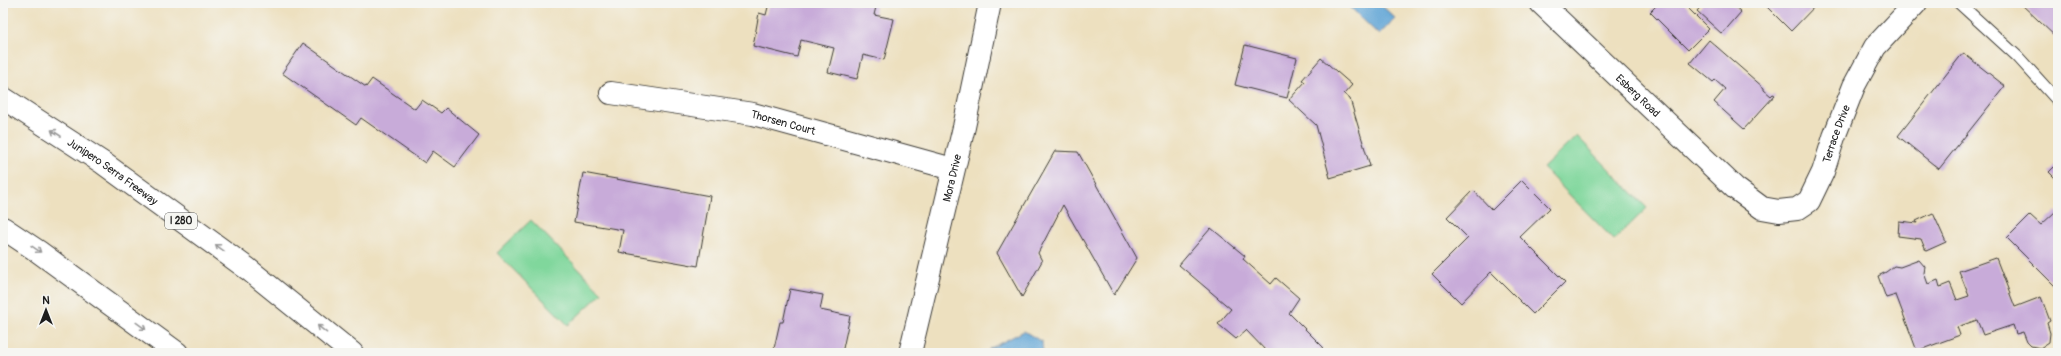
<svg xmlns="http://www.w3.org/2000/svg" width="2061" height="356" viewBox="0 0 2061 356" font-family="Pangolin,sans-serif">
  <style>
    .green { fill: #80d79c; stroke: #4e7a5c }
    .water { fill: #60a5d6; stroke: #3e6079 }
    .building { fill: #c8abd9 }
    .lines { fill: none; stroke-linecap: round; stroke-linejoin: round }
    .lane-casing { stroke: #3b3934; stroke-width: 13 }
    .street-casing { stroke: #3b3934; stroke-width: 24 }
    .highway-casing { stroke: #3b3934; stroke-width: 24 }
    .lane { stroke: #fff; stroke-width: 11 }
    .street { stroke: #fff; stroke-width: 22 }
    .highway { stroke: #fff; stroke-width: 22 }
    .oneway { stroke: #999 }
    .labels { text-anchor: middle; dominant-baseline: central; stroke-width: 4; stroke-linejoin: round; paint-order: stroke }
    .shield { fill: #f6f6f2; stroke: #5d5d5c; stroke-width: 1 }
    .shield-label { font-size: 10px; font-weight: bold; fill: #1c1c1c }
    .street-label { font-size: 11px; fill: #1c1c1c; stroke: #f6f6f2 }
  </style>
  <rect width="100%" height="100%" fill="#f6f6f2"/>
  <filter id="ink" filterUnits="userSpaceOnUse"><feTurbulence type="fractalNoise" baseFrequency=".025" numOctaves="2"/><feDisplacementMap in="SourceGraphic" scale="8" xChannelSelector="R" yChannelSelector="G"/><feConvolveMatrix kernelMatrix="1 2 1 2 8 2 1 2 1" color-interpolation-filters="sRGB"/></filter>
  <filter id="wash" filterUnits="userSpaceOnUse"><feTurbulence type="fractalNoise" baseFrequency=".012" numOctaves="4" result="noise"/><feDisplacementMap in="SourceGraphic" scale="16" xChannelSelector="R" yChannelSelector="G"/><feGaussianBlur stdDeviation="0.9" result="paint"/><feColorMatrix in="noise" values="0 0 0 0 0 0 0 0 0 0 0 0 0 0 0 0 0 1.4 0 .05"/><feComposite in="paint" operator="in"/></filter>
  <g filter="url(#wash)">
    <rect width="100%" height="100%" fill="#ede0bf"/>
    <!-- green -->
    <g class="green">
      <polygon points="1577,136 1647,208 1614,240 1543,168"/>
      <polygon points="531,220 602,293 568,325 497,253"/>
    </g>
    <!-- water -->
    <g class="water">
      <polygon points="1346,3 1379,3 1395,18 1379,35"/>
      <polygon points="1024,331 1042,342 1043,353 990,353 989,349"/>
    </g>
    <g id="blocks">
      <!-- building -->
      <g class="building">
        <polygon points="769,3 877,3 874,15 894,19 884,60 863,55 857,79 828,72 834,48 801,40 797,57 753,46 759,13 766,15"/>
        <polygon points="1659,3 1683,3 1709,29 1688,50 1650,12"/>
        <polygon points="1704,3 1731,3 1741,12 1722,34 1697,11"/>
        <polygon points="1763,3 1818,3 1791,31"/>
        <polygon points="2020,3 2058,3 2058,39"/>
        <polygon points="1709,40 1764,88 1764,90 1771,96 1773,94 1775,95 1744,129 1714,102 1725,89 1715,80 1713,82 1690,63"/>
        <polygon points="303,43 366,87 372,79 415,109 422,100 441,113 446,108 479,135 455,167 433,151 425,163 361,118 356,125 282,73"/>
        <polygon points="1245,45 1297,58 1287,98 1235,85"/>
        <polygon points="1963,53 2005,86 1939,169 1898,136"/>
        <polygon points="1321,58 1352,85 1344,94 1350,99 1370,166 1330,178 1316,125 1289,100 1305,82 1302,80"/>
        <polygon points="1055,151 1078,152 1137,258 1114,295 1063,205 1038,253 1042,261 1022,297 997,253"/>
        <polygon points="2058,163 2058,181 2049,172"/>
        <polygon points="583,173 710,196 698,266 619,252 623,230 574,222"/>
        <polygon points="1522,180 1550,208 1520,237 1565,282 1533,314 1491,272 1461,303 1432,274 1468,238 1447,217 1473,190 1492,210"/>
        <polygon points="2056,211 2058,213 2058,289 2007,238 2030,215 2041,225"/>
        <polygon points="1933,213 1946,242 1926,251 1921,239 1898,236 1899,221 1917,223 1916,221"/>
        <polygon points="1211,228 1245,256 1243,259 1271,284 1276,278 1299,298 1289,313 1323,347 1317,353 1268,353 1246,330 1236,339 1218,324 1231,309 1179,265"/>
        <polygon points="1996,258 2015,307 2041,297 2050,321 2047,323 2050,333 2049,342 2040,348 2031,346 2027,342 2023,332 2016,334 2013,325 1983,335 1977,320 1957,327 1960,335 1917,351 1896,295 1886,298 1878,276 1886,272 1894,266 1900,267 1919,260 1925,267 1924,273 1928,284 1938,280 1940,287 1950,283 1957,300 1969,296 1959,271"/>
        <polygon points="790,289 823,295 820,310 850,316 842,353 773,353 780,322 783,322"/>
      </g>
    </g>
  </g>
  <g filter="url(#ink)">
    <use href="#blocks" fill-opacity="0" stroke="#3b3934" stroke-width="1"/>
    <g class="lines">
      <defs>
        <polyline id="lane" points="1959,3 2018,57 2058,101"/>
        <g id="street">
          <path id="s1" d="M1541 3 1735 188 1762 208 1779 211 1797 209 1809 201 1823 172 1834 137 1854 86 1875 47 1916 3"/>
          <path id="s2" d="M611 93 753 114 953 169"/>
          <path id="s3" d="M910 353 964 127 990 3"/>
        </g>
        <g id="highway">
          <path id="s4" d="M3 98 103 163 248 269 352 353"/>
          <polyline points="3,228 39,252 177,353"/>
        </g>
      </defs>
      <!-- lane casing -->
      <use href="#lane" class="lane-casing"/>
      <!-- street casing -->
      <use href="#street" class="street-casing"/>
      <!-- highway casing -->
      <use href="#highway" class="highway-casing"/>
      <!-- lane -->
      <use href="#lane" class="lane"/>
      <!-- street -->
      <use href="#street" class="street"/>
      <!-- highway -->
      <use href="#highway" class="highway"/>
    </g>
    <!-- one-way arrows -->
    <defs><path id="oneway-shaft" d="M-6 0H5M1.5-3L5.5 0L1.5 3" fill="none" stroke-width="1.6" stroke-linecap="round" stroke-linejoin="round"/></defs>
    <g class="oneway">
      <use href="#oneway-shaft" transform="translate(56 133) rotate(-147)"/>
      <use href="#oneway-shaft" transform="translate(220 248) rotate(-144)"/>
      <use href="#oneway-shaft" transform="translate(36 249) rotate(34)"/>
      <use href="#oneway-shaft" transform="translate(141 326) rotate(36)"/>
      <use href="#oneway-shaft" transform="translate(322 329) rotate(-141)"/>
    </g>
  </g>
  <g class="labels">
    <!-- shield labels -->
    <rect class="shield" x="165" y="213" width="32" height="16" rx="3"/>
    <g class="shield-label">
      <text x="181" y="221">I 280</text>
    </g>
    <!-- street labels -->
    <g class="street-label">
      <text stroke="none"><textPath href="#s1" startOffset="134">Esberg Road</textPath></text>
      <text stroke="none"><textPath href="#s2" startOffset="175">Thorsen Court</textPath></text>
      <text stroke="none"><textPath href="#s1" startOffset="424">Terrace Drive</textPath></text>
      <text stroke="none"><textPath href="#s4" startOffset="132">Junipero Serra Freeway</textPath></text>
      <text stroke="none"><textPath href="#s3" startOffset="180">Mora Drive</textPath></text>
    </g>
  </g>
  <!-- margin -->
  <rect width="2061" height="356" fill="none" stroke="#f6f6f2" stroke-width="16"/>
  <!-- north arrow -->
  <g transform="translate(46 310)" stroke="#f6f6f2" stroke-width="3" paint-order="stroke">
  <path d="M0-3L7 15L0 10L-7 15Z" fill="#1c1c1c"/>
  <text y="-6" font-size="11" font-weight="bold" text-anchor="middle" fill="#1c1c1c">N</text>
  </g>
</svg>
